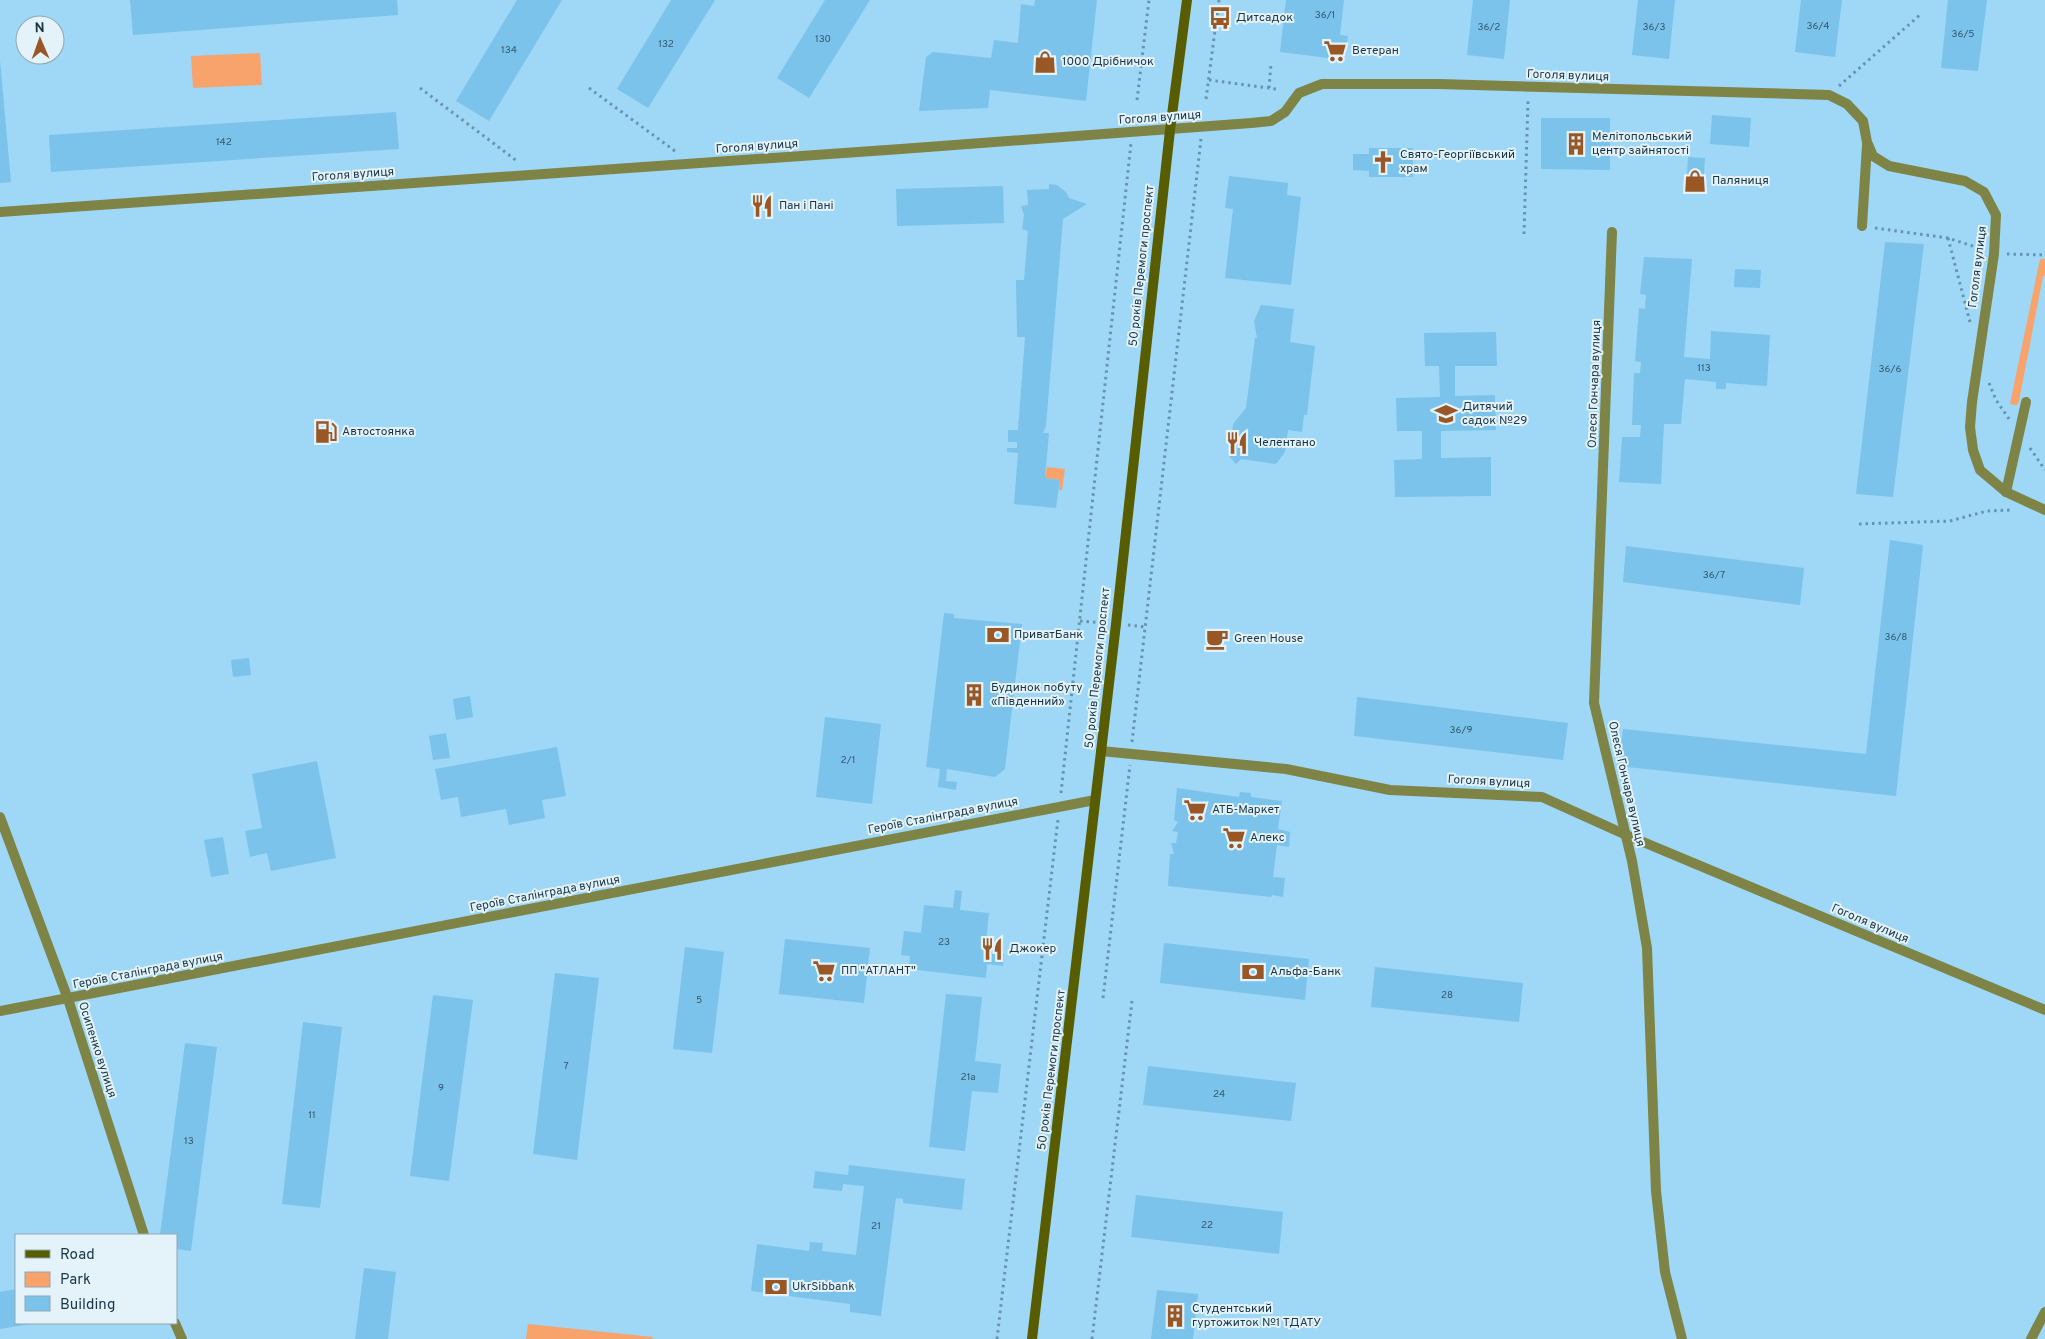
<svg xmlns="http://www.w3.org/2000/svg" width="2045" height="1339" viewBox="0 0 2045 1339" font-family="Overpass,sans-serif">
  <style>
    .green { fill: #f7a36b }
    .building { fill: #7bc3ea }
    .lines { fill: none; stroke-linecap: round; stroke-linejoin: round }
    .path { stroke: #6794ad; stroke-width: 3; stroke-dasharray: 2.5 4; stroke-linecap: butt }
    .pedestrian { stroke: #7d8446; stroke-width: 10 }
    .minor { stroke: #7d8446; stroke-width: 10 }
    .secondary { stroke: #585d02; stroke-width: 10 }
    .labels { text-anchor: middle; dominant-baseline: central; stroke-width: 4; stroke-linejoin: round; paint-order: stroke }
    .number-label { font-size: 10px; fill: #31596f }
    .poi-label { font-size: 12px; fill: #183646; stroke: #e4f2fa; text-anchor: start }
    .street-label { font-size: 12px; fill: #183646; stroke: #e4f2fa }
  </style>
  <rect width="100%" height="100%" fill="#9fd7f7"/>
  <!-- green -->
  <g class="green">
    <polygon points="260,53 262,85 193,88 191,56"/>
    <polygon points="2040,259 2045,259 2045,276 2043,276 2019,401 2017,405 2010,404"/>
    <polygon points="1047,467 1065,469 1062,490 1059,490 1060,480 1045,478"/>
    <polygon points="528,1324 653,1337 652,1339 526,1339"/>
  </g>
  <!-- building -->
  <g class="building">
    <polygon points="130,0 397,0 398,15 133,35"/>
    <polygon points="517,0 562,0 489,121 456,101"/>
    <polygon points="671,0 715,0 648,108 617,89"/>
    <polygon points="825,0 870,0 809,98 777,78"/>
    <polygon points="1035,0 1097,0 1086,101 990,90 988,108 919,111 926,57 933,52 991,58 994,40 1018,43 1021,4 1034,6"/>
    <polygon points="1286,0 1344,0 1340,35 1348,36 1344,60 1280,52"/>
    <polygon points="1473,0 1510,0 1504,59 1467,55"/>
    <polygon points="1638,0 1675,0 1669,59 1632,55"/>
    <polygon points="1801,0 1842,0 1835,57 1795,52"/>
    <polygon points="1948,0 1987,0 1978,71 1941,68"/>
    <polygon points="0,60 11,182 0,183"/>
    <polygon points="396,112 399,149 51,172 49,135"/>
    <polygon points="1712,115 1751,118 1749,147 1710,144"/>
    <polygon points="1541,118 1610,118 1610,170 1541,169"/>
    <polygon points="1369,148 1413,148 1413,177 1369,177 1369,171 1353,170 1353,154 1369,154"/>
    <polygon points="1688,157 1705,158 1703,192 1686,191"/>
    <polygon points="1229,176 1288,183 1287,195 1301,197 1291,285 1225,278 1233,209 1225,208"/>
    <polygon points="1049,184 1057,185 1066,192 1069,198 1087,204 1063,219 1046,426 1043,433 1049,433 1045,478 1060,480 1056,508 1014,504 1018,453 1007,452 1007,448 1017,448 1017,442 1008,442 1008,430 1018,430 1025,337 1017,337 1016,280 1024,280 1028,231 1022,229 1024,215 1021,206 1028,205 1027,190 1049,189"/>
    <polygon points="1003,186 1004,223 897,226 896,189"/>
    <polygon points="1885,242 1924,244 1893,497 1856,494"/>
    <polygon points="1644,257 1692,259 1684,357 1710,359 1711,331 1770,335 1767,386 1726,383 1726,389 1716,389 1716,382 1685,379 1681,424 1664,424 1661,484 1619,482 1622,437 1640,437 1641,425 1632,425 1634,373 1640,373 1641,362 1635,361 1639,308 1645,309 1646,295 1640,294"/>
    <polygon points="1735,269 1761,270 1760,288 1734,287"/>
    <polygon points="1261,305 1294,309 1290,342 1315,346 1307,415 1304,415 1302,432 1288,430 1285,452 1276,464 1241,459 1236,464 1228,455 1232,450 1230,447 1233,424 1246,408 1255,338 1257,338 1254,321"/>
    <polygon points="1496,332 1497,366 1455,366 1455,396 1495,395 1496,430 1441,431 1441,458 1491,457 1491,496 1395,497 1394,460 1422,459 1422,431 1397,431 1396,398 1440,397 1439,366 1425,366 1424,333"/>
    <polygon points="1890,540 1923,545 1896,796 1618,766 1623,729 1866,754"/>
    <polygon points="1626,546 1804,568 1800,605 1623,582"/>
    <polygon points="944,613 954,614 954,618 1022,624 1005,769 995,777 947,769 946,781 957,782 956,790 938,787 940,769 926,767"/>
    <polygon points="249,658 251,675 233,677 231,660"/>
    <polygon points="470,696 473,717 456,720 453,699"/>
    <polygon points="1357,697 1568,723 1563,760 1354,736"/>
    <polygon points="825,717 881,724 872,804 816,797"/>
    <polygon points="446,733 450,758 433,760 429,736"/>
    <polygon points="557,747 566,796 542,800 545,818 509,825 506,809 461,817 458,797 441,800 435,769"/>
    <polygon points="317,761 336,858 271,871 267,853 250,857 245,831 262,828 252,774"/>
    <polygon points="1177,788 1239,797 1240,792 1251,793 1251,797 1282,801 1278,829 1290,832 1289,847 1277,845 1273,877 1285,878 1283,897 1272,895 1271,897 1168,886 1170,854 1174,854 1171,843 1176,843 1178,832 1172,831 1178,822 1174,820"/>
    <polygon points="223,837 229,874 211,877 204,840"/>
    <polygon points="955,890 962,891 960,910 989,913 985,951 1004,954 1003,966 987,964 986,978 909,969 910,956 901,955 904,931 921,933 924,905 953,908"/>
    <polygon points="785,939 870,948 864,1003 779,994"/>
    <polygon points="1164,943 1309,959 1305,1000 1160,983"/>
    <polygon points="685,947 724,952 712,1053 673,1049"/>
    <polygon points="1375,967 1523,983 1519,1022 1371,1007"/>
    <polygon points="555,973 599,978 577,1160 533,1154"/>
    <polygon points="946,994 982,997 975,1061 1001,1064 998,1093 972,1091 965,1151 929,1147"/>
    <polygon points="433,995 473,1000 449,1181 410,1176"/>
    <polygon points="303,1022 342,1027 320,1208 282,1204"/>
    <polygon points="185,1043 217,1047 191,1251 176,1249 176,1235 160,1235"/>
    <polygon points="1148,1066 1296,1083 1291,1121 1143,1105"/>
    <polygon points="849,1165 965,1179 962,1210 903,1203 903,1199 896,1198 881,1316 850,1312 850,1304 751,1291 757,1244 809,1251 810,1242 823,1243 822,1251 856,1255 864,1186 843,1184 842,1191 813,1188 815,1171 848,1175"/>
    <polygon points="1136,1195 1283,1212 1279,1254 1131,1237"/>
    <polygon points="364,1268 396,1272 388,1339 355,1339"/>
    <polygon points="16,1289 16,1323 30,1324 0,1329 0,1292"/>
    <polygon points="1157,1290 1198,1294 1193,1339 1151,1339"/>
  </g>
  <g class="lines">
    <!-- path -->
    <g class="path">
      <polyline points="1209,80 1276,89"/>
      <polyline points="1839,86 1921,14"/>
      <polyline points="420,88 517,161"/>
      <polyline points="589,88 675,151"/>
      <polyline points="1269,88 1271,64"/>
      <polyline points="1206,99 1219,0"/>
      <polyline points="1137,100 1149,0"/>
      <polyline points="1875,228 1948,238 1982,249"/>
      <polyline points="1524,234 1528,100"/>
      <polyline points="1948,238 1970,322"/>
      <polyline points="2007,254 2045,255"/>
      <polyline points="1989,383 1996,400 2009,419"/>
      <polyline points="2030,448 2045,470"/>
      <polyline points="1859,524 1950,521 1987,511 2012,510"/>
      <polyline points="1080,621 1104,623"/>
      <polyline points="1128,625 1146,627"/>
      <polyline points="1132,742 1201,139"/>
      <polyline points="1061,793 1131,143"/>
      <polyline points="1103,998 1130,765"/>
      <polyline points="997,1339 1058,819"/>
      <polyline points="1092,1339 1132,1001"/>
    </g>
    <!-- pedestrian -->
    <polyline class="pedestrian" points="2006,492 2026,402"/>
    <!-- minor -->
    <g class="minor">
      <polyline points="0,212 901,149 1251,123 1271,121 1285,112 1299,93 1322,84 1439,84 1829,95 1847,104 1863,121 1867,142 1873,156 1889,166 1965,181 1984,192 1996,215 1994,254 1972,402 1970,427 1973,450 1980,470 2006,492 2045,510"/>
      <polyline points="1862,226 1867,145"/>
      <polyline points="1612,232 1594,703 1632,861 1647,948 1656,1191 1665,1272 1682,1339"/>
      <polyline points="1101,751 1286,769 1390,790 1542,797 1624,834 2045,1010"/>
      <polyline points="0,817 68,999 144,1235"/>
      <polyline points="0,1011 1095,800"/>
      <polyline points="175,1323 182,1339"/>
      <polyline points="2031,1339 2045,1312"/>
    </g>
    <!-- secondary -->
    <polyline class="secondary" points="1032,1339 1116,624 1170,130 1187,0"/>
  </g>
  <!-- icons -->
  <defs>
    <symbol id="bus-bare" viewBox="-9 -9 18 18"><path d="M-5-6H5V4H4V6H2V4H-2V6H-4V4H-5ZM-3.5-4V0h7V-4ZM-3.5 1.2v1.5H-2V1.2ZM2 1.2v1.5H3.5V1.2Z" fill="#995726" stroke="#e4f2fa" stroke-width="2.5" paint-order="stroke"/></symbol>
    <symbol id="supermarket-bare" viewBox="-9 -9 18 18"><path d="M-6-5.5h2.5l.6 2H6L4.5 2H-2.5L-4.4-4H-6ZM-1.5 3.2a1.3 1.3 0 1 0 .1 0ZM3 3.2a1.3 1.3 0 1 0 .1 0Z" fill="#995726" stroke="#e4f2fa" stroke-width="2.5" paint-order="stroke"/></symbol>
    <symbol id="shop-bare" viewBox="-9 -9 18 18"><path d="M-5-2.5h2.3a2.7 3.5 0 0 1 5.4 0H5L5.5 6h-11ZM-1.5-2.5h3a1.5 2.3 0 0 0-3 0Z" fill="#995726" stroke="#e4f2fa" stroke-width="2.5" paint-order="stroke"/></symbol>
    <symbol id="building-bare" viewBox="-9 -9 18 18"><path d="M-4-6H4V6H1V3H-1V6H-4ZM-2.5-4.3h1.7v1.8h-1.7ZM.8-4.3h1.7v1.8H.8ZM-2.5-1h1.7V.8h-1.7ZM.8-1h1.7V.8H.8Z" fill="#995726" stroke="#e4f2fa" stroke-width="2.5" paint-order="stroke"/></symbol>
    <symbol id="church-bare" viewBox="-9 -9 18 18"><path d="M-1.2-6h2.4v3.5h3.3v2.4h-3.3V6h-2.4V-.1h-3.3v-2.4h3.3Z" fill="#995726" stroke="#e4f2fa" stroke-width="2.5" paint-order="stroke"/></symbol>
    <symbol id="restaurant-bare" viewBox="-9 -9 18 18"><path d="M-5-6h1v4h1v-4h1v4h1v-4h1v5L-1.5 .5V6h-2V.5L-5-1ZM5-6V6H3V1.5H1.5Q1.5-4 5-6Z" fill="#995726" stroke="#e4f2fa" stroke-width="2.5" paint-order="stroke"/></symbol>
    <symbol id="school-bare" viewBox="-9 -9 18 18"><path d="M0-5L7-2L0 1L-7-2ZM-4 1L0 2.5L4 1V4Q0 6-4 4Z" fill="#995726" stroke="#e4f2fa" stroke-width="2.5" paint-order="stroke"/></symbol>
    <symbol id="fuel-bare" viewBox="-9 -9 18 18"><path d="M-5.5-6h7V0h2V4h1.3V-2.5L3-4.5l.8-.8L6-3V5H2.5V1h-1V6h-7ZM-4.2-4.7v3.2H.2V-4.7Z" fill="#995726" stroke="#e4f2fa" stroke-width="2.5" paint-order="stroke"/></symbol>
    <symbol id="bank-bare" viewBox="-9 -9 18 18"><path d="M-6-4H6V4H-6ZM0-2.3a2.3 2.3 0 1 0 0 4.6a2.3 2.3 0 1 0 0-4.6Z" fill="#995726" stroke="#e4f2fa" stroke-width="2.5" paint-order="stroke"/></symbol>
    <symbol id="cafe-bare" viewBox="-9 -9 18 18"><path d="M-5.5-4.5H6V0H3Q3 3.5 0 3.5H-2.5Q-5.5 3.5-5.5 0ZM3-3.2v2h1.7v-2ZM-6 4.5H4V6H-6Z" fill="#995726" stroke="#e4f2fa" stroke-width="2.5" paint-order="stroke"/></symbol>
  </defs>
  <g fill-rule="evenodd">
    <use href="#bus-bare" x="1204" y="2" width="32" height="32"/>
    <use href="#supermarket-bare" x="1319" y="35" width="32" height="32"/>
    <use href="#shop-bare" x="1029" y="46" width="32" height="32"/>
    <use href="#building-bare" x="1560" y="128" width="32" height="32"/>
    <use href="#church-bare" x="1367" y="146" width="32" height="32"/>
    <use href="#shop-bare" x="1679" y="165" width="32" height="32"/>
    <use href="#restaurant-bare" x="746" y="190" width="32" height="32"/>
    <use href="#school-bare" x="1430" y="398" width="32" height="32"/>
    <use href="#fuel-bare" x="310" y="416" width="32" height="32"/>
    <use href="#restaurant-bare" x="1221" y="427" width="32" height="32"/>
    <use href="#bank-bare" x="982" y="619" width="32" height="32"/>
    <use href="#cafe-bare" x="1201" y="623" width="32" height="32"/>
    <use href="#building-bare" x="958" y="679" width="32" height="32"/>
    <use href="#supermarket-bare" x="1179" y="794" width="32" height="32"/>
    <use href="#supermarket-bare" x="1218" y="822" width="32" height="32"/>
    <use href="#restaurant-bare" x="976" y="933" width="32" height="32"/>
    <use href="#supermarket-bare" x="808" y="955" width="32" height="32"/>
    <use href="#bank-bare" x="1237" y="956" width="32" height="32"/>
    <use href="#bank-bare" x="760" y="1271" width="32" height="32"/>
    <use href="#building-bare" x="1159" y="1300" width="32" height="32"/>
  </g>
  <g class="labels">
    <!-- number labels -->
    <g class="number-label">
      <text x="1325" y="15">36/1</text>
      <text x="1818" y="26">36/4</text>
      <text x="1489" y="27">36/2</text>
      <text x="1654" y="27">36/3</text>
      <text x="1963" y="34">36/5</text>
      <text x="823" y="39">130</text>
      <text x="666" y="44">132</text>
      <text x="509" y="50">134</text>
      <text x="224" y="142">142</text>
      <text x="1704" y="368">113</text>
      <text x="1890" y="369">36/6</text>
      <text x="1714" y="575">36/7</text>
      <text x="1896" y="637">36/8</text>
      <text x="1461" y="730">36/9</text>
      <text x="848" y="760">2/1</text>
      <text x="944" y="942">23</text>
      <text x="1447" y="995">28</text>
      <text x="699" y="1000">5</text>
      <text x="566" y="1066">7</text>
      <text x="968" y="1077">21а</text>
      <text x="441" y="1088">9</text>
      <text x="1219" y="1094">24</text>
      <text x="312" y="1115">11</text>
      <text x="189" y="1141">13</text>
      <text x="1207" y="1225">22</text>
      <text x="876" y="1226">21</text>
    </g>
    <!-- poi labels -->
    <g class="poi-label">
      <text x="1236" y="18">Дитсадок</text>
      <text x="1352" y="51">Ветеран</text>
      <text x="1062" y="62">1000 Дрібничок</text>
      <text x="1592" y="137">Мелітопольський<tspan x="1592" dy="14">центр зайнятості</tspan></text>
      <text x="1400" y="155">Свято-Георгіївський<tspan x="1400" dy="14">храм</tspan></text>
      <text x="1712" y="181">Паляниця</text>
      <text x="779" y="206">Пан і Пані</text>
      <text x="1462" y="407">Дитячий<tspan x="1462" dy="14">садок №29</tspan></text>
      <text x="342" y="432">Автостоянка</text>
      <text x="1254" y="443">Челентано</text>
      <text x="1014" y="635">ПриватБанк</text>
      <text x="1234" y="639">Green House</text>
      <text x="991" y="688">Будинок побуту<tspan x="991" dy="14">«Південний»</tspan></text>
      <text x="1212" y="810">АТБ-Маркет</text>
      <text x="1250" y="838">Алекс</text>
      <text x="1009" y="949">Джокер</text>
      <text x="841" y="971">ПП "АТЛАНТ"</text>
      <text x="1270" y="972">Альфа-Банк</text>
      <text x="792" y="1287">UkrSibbank</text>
      <text x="1192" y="1309">Студентський<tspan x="1192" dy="14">гуртожиток №1 ТДАТУ</tspan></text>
    </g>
    <!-- street labels -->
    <g class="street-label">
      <text transform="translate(1568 76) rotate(2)">Гоголя вулиця</text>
      <text transform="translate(1160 118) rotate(-4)">Гоголя вулиця</text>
      <text transform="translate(757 147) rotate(-4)">Гоголя вулиця</text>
      <text transform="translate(353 175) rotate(-4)">Гоголя вулиця</text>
      <text transform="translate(1142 266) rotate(-84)">50 років Перемоги проспект</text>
      <text transform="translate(1978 267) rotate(-83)">Гоголя вулиця</text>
      <text transform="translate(1595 384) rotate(-88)">Олеся Гончара вулиця</text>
      <text transform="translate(1098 668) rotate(-84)">50 років Перемоги проспект</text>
      <text transform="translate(1489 782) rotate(3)">Гоголя вулиця</text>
      <text transform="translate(1626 784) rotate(77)">Олеся Гончара вулиця</text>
      <text transform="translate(943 816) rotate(-11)">Героїв Сталінграда вулиця</text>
      <text transform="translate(545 894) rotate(-11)">Героїв Сталінграда вулиця</text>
      <text transform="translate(1870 924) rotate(23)">Гоголя вулиця</text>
      <text transform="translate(148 971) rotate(-11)">Героїв Сталінграда вулиця</text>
      <text transform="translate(97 1050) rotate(72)">Осипенко вулиця</text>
      <text transform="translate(1052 1070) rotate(-83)">50 років Перемоги проспект</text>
    </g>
  </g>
  <!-- legend -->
  <rect x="15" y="1234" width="162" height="90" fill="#e4f2fa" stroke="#92a7b2"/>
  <rect x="25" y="1250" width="25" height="8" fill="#585d02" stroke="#92a7b2"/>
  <text x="60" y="1259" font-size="15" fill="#183646">Road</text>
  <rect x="25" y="1272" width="25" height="15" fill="#f7a36b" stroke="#92a7b2"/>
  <text x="60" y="1284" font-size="15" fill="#183646">Park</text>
  <rect x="25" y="1296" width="25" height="15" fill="#7bc3ea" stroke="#92a7b2"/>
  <text x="60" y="1309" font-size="15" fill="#183646">Building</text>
  <!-- north arrow -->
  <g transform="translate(40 40) rotate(358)"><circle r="24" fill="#e4f2fa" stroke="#92a7b2"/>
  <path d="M0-4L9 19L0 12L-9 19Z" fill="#995726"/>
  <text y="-8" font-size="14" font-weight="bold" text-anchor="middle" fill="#183646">N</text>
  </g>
</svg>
